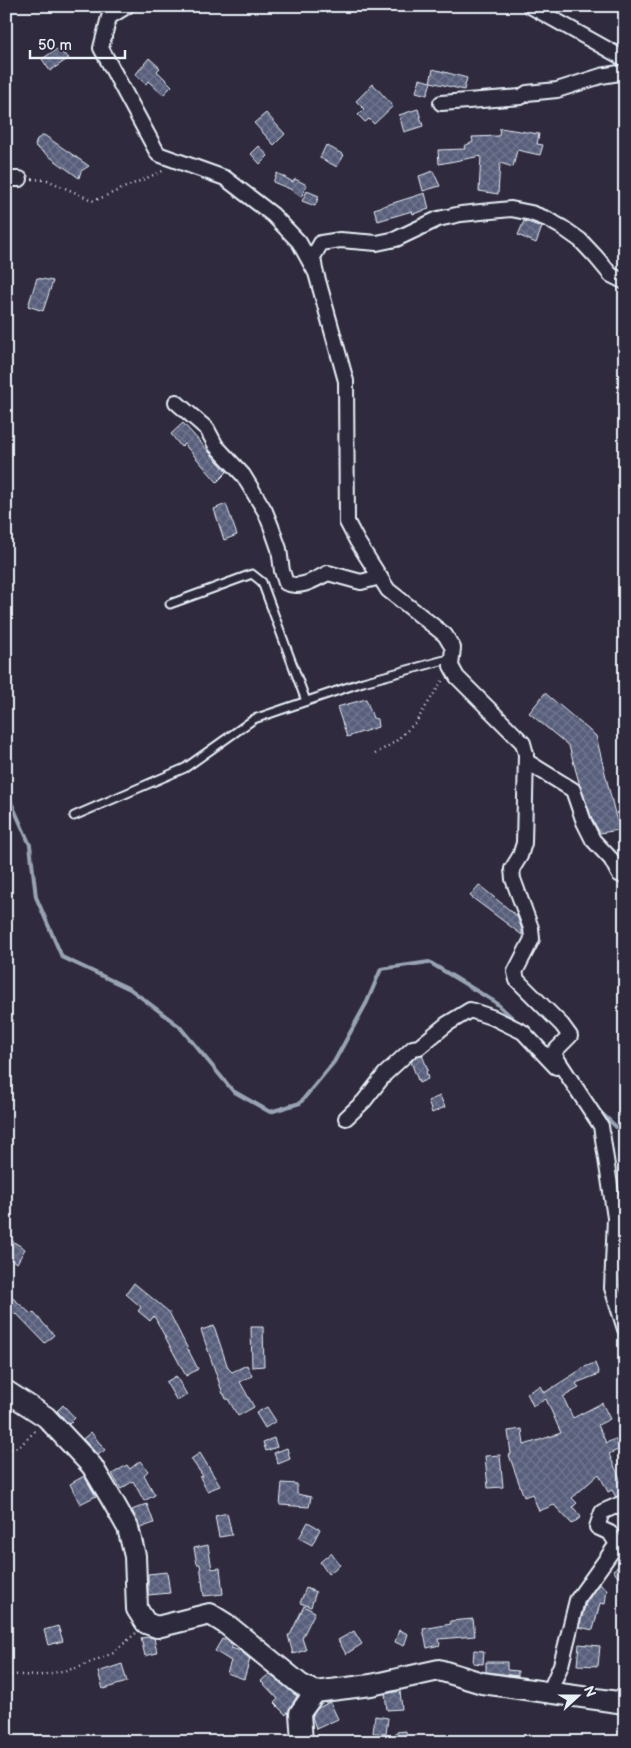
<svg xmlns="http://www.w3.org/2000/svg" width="631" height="1748" viewBox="0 0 631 1748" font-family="'Balsamiq Sans',sans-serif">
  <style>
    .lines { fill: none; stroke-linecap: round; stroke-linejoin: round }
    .stream { stroke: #98a4b5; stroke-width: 4 }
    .building { fill: url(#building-cross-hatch); stroke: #e8f1f8 }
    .lane-casing { stroke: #e8f1f8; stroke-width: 11 }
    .street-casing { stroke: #e8f1f8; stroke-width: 18 }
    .secondary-casing { stroke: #e8f1f8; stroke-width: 24 }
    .path { stroke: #e8f1f8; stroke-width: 2.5; stroke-dasharray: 1 4; stroke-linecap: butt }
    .lane { stroke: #2f2a3d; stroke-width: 7 }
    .street { stroke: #2f2a3d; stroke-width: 14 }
    .secondary { stroke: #2f2a3d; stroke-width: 20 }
  </style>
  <defs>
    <pattern id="building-cross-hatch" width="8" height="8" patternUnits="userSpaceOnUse" patternTransform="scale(1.25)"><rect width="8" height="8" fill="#595f7b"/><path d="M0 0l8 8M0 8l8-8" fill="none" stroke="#71768e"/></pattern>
  </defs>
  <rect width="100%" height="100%" fill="#2f2a3d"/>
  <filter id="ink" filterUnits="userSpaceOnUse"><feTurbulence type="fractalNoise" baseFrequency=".02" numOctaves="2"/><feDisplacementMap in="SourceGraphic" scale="10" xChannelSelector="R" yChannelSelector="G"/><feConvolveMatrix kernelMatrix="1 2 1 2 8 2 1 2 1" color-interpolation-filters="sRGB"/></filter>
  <g filter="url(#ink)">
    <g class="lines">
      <!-- stream -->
      <g class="stream">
        <polyline points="6,791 30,845 36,897 62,957 130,989 179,1026 233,1091 270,1112 300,1103 334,1062 367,1002 381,969 429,962 495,1002 518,1023"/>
        <polyline points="597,1109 625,1135"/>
      </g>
    </g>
    <!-- building -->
    <g class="building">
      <polygon points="57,49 69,58 50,71 42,59"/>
      <polygon points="149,58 160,68 157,71 172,86 163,95 148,81 146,84 135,75"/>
      <polygon points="433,69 467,78 464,90 431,82 427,95 416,92 420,79 430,82"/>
      <polygon points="373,84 393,106 374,124 369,119 365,122 358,115 364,109 356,101"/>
      <polygon points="418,109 423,126 404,132 399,115"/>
      <polygon points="266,113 285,134 274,145 254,123"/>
      <polygon points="500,128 539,134 537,144 543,145 540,155 517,150 513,167 500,163 498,194 479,191 481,156 439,164 438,150 465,149 464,146 473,142 472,137 499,136"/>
      <polygon points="44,135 89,166 81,171 79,178 35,146 37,139"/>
      <polygon points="326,145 344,155 337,167 320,158"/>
      <polygon points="259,146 268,156 260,164 251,154"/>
      <polygon points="433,171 440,186 423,191 419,176"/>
      <polygon points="277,173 293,182 295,179 307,185 301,197 290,189 273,182"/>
      <polygon points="307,191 319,196 315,206 302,201"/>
      <polygon points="425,193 429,209 413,214 412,211 378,221 374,209"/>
      <polygon points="524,221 542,227 536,243 518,235"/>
      <polygon points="37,278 53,281 43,311 28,306"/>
      <polygon points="183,423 227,472 217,482 184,444 181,447 171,434"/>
      <polygon points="226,504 237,535 224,540 214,509"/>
      <polygon points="545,693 596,736 619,830 600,833 592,819 580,786 569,746 529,713"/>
      <polygon points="366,699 373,718 377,719 378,727 347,737 337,707"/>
      <polygon points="479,885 517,916 522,930 522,935 470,896"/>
      <polygon points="422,1055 428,1070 426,1071 428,1079 419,1083 411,1062 417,1056"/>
      <polygon points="440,1096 445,1107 432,1113 428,1101"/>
      <polygon points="6,1237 25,1249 17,1263 6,1257"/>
      <polygon points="134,1283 169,1312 198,1369 186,1376 154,1316 150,1321 138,1311 141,1307 126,1294"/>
      <polygon points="6,1292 31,1314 33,1312 54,1335 45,1343 17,1314 16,1315 6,1307"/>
      <polygon points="214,1326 228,1368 232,1372 247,1365 252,1376 240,1382 254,1407 238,1416 228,1399 226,1399 224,1394 223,1394 201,1330"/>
      <polygon points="251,1327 263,1327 264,1366 252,1367"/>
      <polygon points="595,1363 599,1374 576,1383 579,1388 563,1397 573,1418 602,1403 610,1419 598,1425 606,1443 615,1439 620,1449 609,1454 625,1490 625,1493 616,1497 612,1490 608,1492 599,1474 572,1498 577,1503 573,1507 581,1517 572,1524 554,1505 539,1511 532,1494 524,1497 509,1455 511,1454 508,1431 522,1429 524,1445 561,1433 546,1399 533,1406 527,1393 540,1386 544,1393 582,1369 582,1368"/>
      <polygon points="176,1376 187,1395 177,1401 166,1382"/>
      <polygon points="63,1405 75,1418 69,1424 57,1411"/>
      <polygon points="267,1407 276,1421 265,1428 256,1413"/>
      <polygon points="91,1432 105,1450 98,1455 83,1439"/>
      <polygon points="274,1438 277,1447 266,1451 263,1442"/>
      <polygon points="287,1448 290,1459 278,1464 274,1453"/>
      <polygon points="200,1453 220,1486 207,1491 200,1477 203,1476 191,1459"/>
      <polygon points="500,1455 503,1487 488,1488 485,1456"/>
      <polygon points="140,1461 148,1471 144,1475 155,1495 144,1501 133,1481 121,1489 112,1474 127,1465 130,1469"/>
      <polygon points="84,1476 96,1496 80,1504 70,1484"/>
      <polygon points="282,1483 297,1484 297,1494 311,1497 309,1507 280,1505"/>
      <polygon points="147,1504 154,1523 140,1528 132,1510"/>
      <polygon points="227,1513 232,1535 219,1537 215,1516"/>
      <polygon points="308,1522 320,1529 312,1545 299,1538"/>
      <polygon points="208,1545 212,1569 220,1568 223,1594 204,1596 200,1564 197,1564 194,1548"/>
      <polygon points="331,1553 340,1565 328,1574 320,1562"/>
      <polygon points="625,1562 625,1588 613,1570"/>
      <polygon points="167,1572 170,1593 148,1595 148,1574"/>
      <polygon points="599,1584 607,1589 605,1604 600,1603 593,1630 579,1627 586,1603"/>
      <polygon points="306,1588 316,1592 311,1607 300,1603"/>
      <polygon points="304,1606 315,1612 302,1638 306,1650 293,1654 288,1635 290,1635"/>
      <polygon points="473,1619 475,1636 439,1639 440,1645 427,1648 423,1629 451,1624 450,1621"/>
      <polygon points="58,1626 63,1641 48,1645 44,1630"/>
      <polygon points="399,1630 408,1634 404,1646 395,1642"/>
      <polygon points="354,1631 362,1644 346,1654 338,1640"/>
      <polygon points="149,1637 154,1638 157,1653 145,1656 141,1638"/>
      <polygon points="222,1639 233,1645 231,1648 241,1651 250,1659 244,1679 227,1673 231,1661 215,1651"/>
      <polygon points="579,1644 600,1646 598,1666 577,1665"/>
      <polygon points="474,1650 484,1651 483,1664 473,1663"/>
      <polygon points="486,1662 507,1662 507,1670 518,1671 518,1676 486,1672"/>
      <polygon points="122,1664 127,1682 103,1689 98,1672"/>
      <polygon points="269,1674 297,1696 286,1715 274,1703 278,1699 261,1681"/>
      <polygon points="400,1691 402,1709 387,1710 385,1694"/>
      <polygon points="330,1702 338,1719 316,1729 312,1716 318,1708"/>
      <polygon points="375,1716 388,1718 386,1734 373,1733"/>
      <polygon points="406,1731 407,1742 397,1742 396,1732"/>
    </g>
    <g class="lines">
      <defs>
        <g id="lane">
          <polyline points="170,604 252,574 262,582 306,701"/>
          <polyline points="74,816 185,768 254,719 363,682 452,658"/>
        </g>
        <g id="street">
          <polyline points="127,6 109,17 101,48 158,154 225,178 273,215 299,242 316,273 346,381 347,522 357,541 388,590 445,635 453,648 451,666 457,677 523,743 526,754 524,843 520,856 512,869 513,879 531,928 532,939 515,972 517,980 562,1025 570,1036 553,1053 601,1126 615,1218 612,1288 625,1329"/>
          <polyline points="530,6 625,59"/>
          <polyline points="441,103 521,97 527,93 557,90 601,76 625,72"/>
          <polyline points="6,179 20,179"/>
          <polyline points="315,270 313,257 321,243 340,240 377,243 396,239 438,219 461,214 511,209 531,213 547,219 563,228 580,240 596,257 611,275 625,282"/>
          <path d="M176 402 207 429 216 446 243 475 265 511 271 526 279 549 282 571 286 583C301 589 314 580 328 573L361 582 380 577"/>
          <polyline points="526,761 573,790 584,822 593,840 611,859 619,874 625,877"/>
          <polyline points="346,1118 364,1101 385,1074 413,1048 419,1047 447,1024 470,1010 494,1018 523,1032 556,1067"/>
          <polyline points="549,1693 561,1665 577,1600 617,1544 610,1533 597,1527 602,1512 625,1502"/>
        </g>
        <g id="secondary">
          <polyline points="6,1391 46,1417 92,1466 111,1498 128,1528 135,1556 137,1609 146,1623 157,1627 210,1614 226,1624 300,1684 315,1692 371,1685 439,1670 482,1683 625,1703"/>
          <polyline points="302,1742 300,1713 315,1692"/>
        </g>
      </defs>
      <!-- lane casing -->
      <use href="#lane" class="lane-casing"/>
      <!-- street casing -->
      <use href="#street" class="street-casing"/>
      <!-- secondary casing -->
      <use href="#secondary" class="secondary-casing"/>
      <!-- path -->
      <g class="path">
        <polyline points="32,179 47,180 94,201 165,170"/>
        <polyline points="375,754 395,742 416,722 444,678"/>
        <polyline points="6,1451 20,1446 37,1429"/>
        <polyline points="6,1674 37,1676 77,1668 113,1653 136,1633"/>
      </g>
      <!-- lane -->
      <use href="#lane" class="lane"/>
      <!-- street -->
      <use href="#street" class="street"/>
      <!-- secondary -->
      <use href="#secondary" class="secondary"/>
    </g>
  </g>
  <!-- margin -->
  <rect width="631" height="1748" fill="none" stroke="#2f2a3d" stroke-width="25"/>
  <rect x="12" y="12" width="606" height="1723" fill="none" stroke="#e8f1f8" stroke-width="2" filter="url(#ink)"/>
  <!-- north arrow -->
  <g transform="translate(578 1696) rotate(69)" stroke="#2f2a3d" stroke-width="4" paint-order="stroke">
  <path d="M0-4L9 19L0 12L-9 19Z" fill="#e8f1f8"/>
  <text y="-8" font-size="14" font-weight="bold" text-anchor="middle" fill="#e8f1f8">N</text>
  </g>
  <!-- scale -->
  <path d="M30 50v8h95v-8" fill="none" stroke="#e8f1f8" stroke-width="2.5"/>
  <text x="38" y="50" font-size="15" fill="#e8f1f8" stroke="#2f2a3d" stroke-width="4" paint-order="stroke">50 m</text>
</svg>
